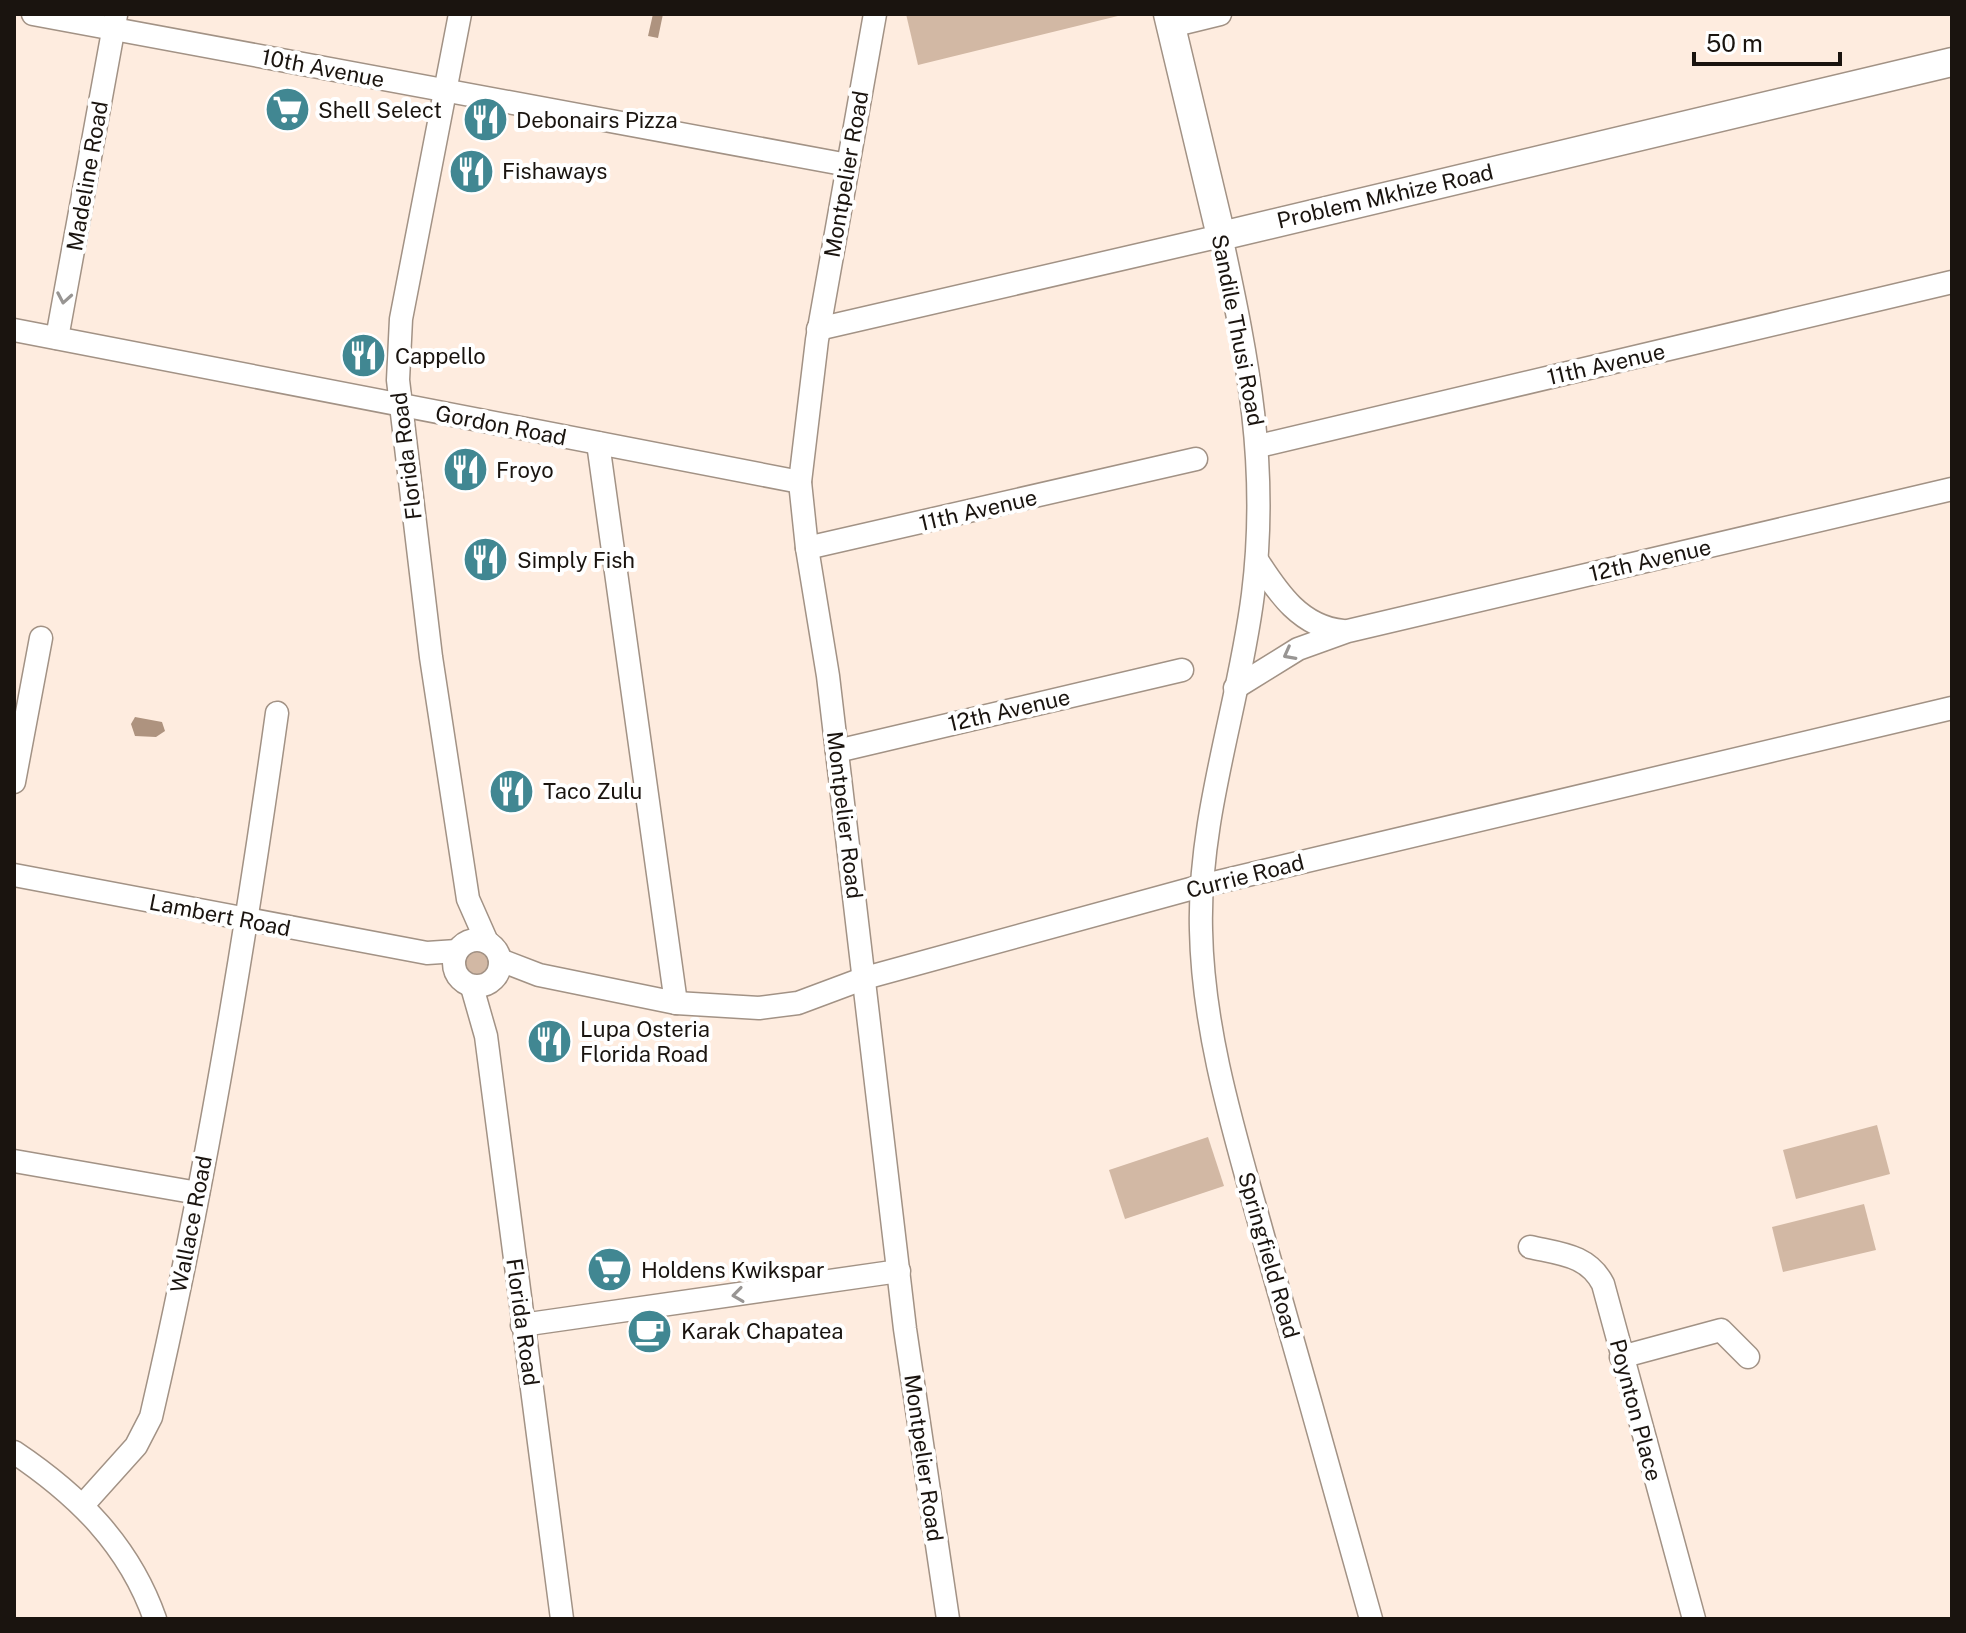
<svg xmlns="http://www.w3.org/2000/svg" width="1966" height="1633" viewBox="0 0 1966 1633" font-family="'Public Sans',sans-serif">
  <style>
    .green { fill: #d2b8a4 }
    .water { fill: #ae937f }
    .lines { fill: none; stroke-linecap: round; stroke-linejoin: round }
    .minor-casing { stroke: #a29285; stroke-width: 25 }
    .major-casing { stroke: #a29285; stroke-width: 31 }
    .minor { stroke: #fff; stroke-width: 22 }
    .major { stroke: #fff; stroke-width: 28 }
    .oneway { stroke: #989593 }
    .labels { text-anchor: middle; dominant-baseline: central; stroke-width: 8; stroke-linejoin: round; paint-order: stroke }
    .street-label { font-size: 22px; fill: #1a140f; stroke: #fff }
    .poi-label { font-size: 22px; fill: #1a140f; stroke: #fff; text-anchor: start }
  </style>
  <rect width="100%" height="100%" fill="#feecdf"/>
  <!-- green -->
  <g class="green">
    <polygon points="906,14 1126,14 918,65"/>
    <circle cx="476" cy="963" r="13"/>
    <polygon points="1877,1125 1890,1174 1796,1199 1783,1150"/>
    <polygon points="1208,1137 1224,1186 1125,1219 1109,1170"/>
    <polygon points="1864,1204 1876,1250 1783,1272 1772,1227"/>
  </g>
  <!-- water -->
  <g class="water">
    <polygon points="653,14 663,14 658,38 648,36"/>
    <polygon points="135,717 162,722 165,731 156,737 135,736 131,724"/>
  </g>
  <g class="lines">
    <defs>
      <g id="minor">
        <polyline points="33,14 848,165"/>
        <polyline points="460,14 401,319 398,380 431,657 468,899 487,942"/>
        <polyline points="875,14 817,340 800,482 807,548 828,676 905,1329 948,1619"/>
        <polyline points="1171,26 1220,14"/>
        <path d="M818 329 1221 236C1248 360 1269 466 1253 594 1239 707 1198 815 1201 930 1203 1037 1237 1141 1265 1243 1301 1368 1336 1494 1371 1619"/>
        <polyline points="14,330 800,482"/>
        <polyline points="57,338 116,15"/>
        <polyline points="598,443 676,1003"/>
        <polyline points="1259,446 1952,282"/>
        <polyline points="807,548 1196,459"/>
        <path d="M1257 560C1278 593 1301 627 1343 631"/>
        <polyline points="1235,688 1298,649 1348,631 1952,489"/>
        <polyline points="837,751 1182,670"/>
        <polyline points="14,782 41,638"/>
        <polyline points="14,875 427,953 457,951"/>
        <circle cx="477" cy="963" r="23"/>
        <polyline points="500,960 539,975 676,1003 759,1008 798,1003 865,978 1201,886 1952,708"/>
        <polyline points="472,987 486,1036 562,1619"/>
        <polyline points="14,1161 198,1193"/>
        <path d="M1530 1247C1561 1254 1588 1255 1603 1284L1694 1619"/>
        <polyline points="522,1325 899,1271"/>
        <polyline points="1621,1357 1721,1330 1748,1357"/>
        <path d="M14 1452C78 1495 129 1545 155 1619"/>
        <path d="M83 1505 136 1446 151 1417C205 1185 244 949 277 713"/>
      </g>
      <polyline id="major" points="1168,14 1221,236 1952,62"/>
    </defs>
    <!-- minor casing -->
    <use href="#minor" class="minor-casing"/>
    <!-- major casing -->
    <use href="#major" class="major-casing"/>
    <!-- minor -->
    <use href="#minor" class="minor"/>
    <!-- major -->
    <use href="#major" class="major"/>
  </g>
  <!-- one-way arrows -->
  <defs><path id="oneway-chevron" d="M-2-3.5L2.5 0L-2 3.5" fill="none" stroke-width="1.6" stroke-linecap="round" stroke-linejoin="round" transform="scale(2)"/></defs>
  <g class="oneway">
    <use href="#oneway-chevron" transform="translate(64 298) rotate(100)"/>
    <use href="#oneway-chevron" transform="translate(1289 654) rotate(152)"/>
    <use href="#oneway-chevron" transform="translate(738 1295) rotate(172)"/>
  </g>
  <!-- icons -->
  <defs>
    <symbol id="supermarket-disc" viewBox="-11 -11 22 22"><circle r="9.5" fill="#418792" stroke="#fff"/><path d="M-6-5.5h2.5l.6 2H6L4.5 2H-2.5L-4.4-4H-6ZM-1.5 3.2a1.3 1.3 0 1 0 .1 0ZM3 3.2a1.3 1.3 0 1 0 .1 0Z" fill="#fff"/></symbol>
    <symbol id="restaurant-disc" viewBox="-11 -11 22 22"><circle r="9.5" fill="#418792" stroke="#fff"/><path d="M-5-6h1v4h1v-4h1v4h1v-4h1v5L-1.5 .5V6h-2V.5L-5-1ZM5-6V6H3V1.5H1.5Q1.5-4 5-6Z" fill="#fff"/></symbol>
    <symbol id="cafe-disc" viewBox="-11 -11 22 22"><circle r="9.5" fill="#418792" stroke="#fff"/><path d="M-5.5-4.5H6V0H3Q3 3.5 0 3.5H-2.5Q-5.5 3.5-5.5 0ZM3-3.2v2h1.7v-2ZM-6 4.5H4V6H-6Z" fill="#fff"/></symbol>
  </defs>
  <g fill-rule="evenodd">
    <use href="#supermarket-disc" x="262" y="84" width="51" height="51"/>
    <use href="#restaurant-disc" x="460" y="94" width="51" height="51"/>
    <use href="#restaurant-disc" x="446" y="146" width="51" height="51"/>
    <use href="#restaurant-disc" x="338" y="330" width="51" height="51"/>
    <use href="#restaurant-disc" x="440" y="444" width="51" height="51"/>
    <use href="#restaurant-disc" x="460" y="534" width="51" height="51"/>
    <use href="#restaurant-disc" x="486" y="766" width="51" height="51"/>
    <use href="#restaurant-disc" x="524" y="1016" width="51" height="51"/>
    <use href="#supermarket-disc" x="584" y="1244" width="51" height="51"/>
    <use href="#cafe-disc" x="624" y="1306" width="51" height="51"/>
  </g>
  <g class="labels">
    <!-- street labels -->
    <g class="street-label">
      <text transform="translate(323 68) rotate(11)">10th Avenue</text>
      <text transform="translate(846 174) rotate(-80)">Montpelier Road</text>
      <text transform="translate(87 176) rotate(-80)">Madeline Road</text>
      <text transform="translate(1385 196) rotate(-13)">Problem Mkhize Road</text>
      <text transform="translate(1238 330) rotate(79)">Sandile Thusi Road</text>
      <text transform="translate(1606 364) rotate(-13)">11th Avenue</text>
      <text transform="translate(501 425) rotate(11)">Gordon Road</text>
      <text transform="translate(406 456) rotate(-97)">Florida Road</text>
      <text transform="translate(978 510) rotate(-13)">11th Avenue</text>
      <text transform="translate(1650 560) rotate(-13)">12th Avenue</text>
      <text transform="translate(1009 710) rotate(-13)">12th Avenue</text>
      <text transform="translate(845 815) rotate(83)">Montpelier Road</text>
      <text transform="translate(1245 876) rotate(-14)">Currie Road</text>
      <text transform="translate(220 915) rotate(11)">Lambert Road</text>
      <text transform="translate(191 1224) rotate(-79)">Wallace Road</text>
      <text transform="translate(1269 1255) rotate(74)">Springfield Road</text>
      <text transform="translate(523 1322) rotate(82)">Florida Road</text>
      <text transform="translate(1636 1410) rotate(75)">Poynton Place</text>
      <text transform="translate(924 1458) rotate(82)">Montpelier Road</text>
    </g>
    <!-- poi labels -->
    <g class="poi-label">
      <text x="318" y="110">Shell Select</text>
      <text x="516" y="120">Debonairs Pizza</text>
      <text x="502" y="171">Fishaways</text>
      <text x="395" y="356">Cappello</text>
      <text x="496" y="470">Froyo</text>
      <text x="517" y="560">Simply Fish</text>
      <text x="543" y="791">Taco Zulu</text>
      <text x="580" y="1029">Lupa Osteria<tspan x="580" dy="25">Florida Road</tspan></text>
      <text x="641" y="1270">Holdens Kwikspar</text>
      <text x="681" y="1331">Karak Chapatea</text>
    </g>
  </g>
  <!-- border -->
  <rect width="1966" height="1633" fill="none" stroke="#1a140f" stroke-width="32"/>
  <!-- scale -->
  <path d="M1694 52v12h146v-12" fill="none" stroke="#1a140f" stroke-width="4"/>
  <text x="1706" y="52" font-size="24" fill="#1a140f" stroke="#ffffff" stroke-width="6" paint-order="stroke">50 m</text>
</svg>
